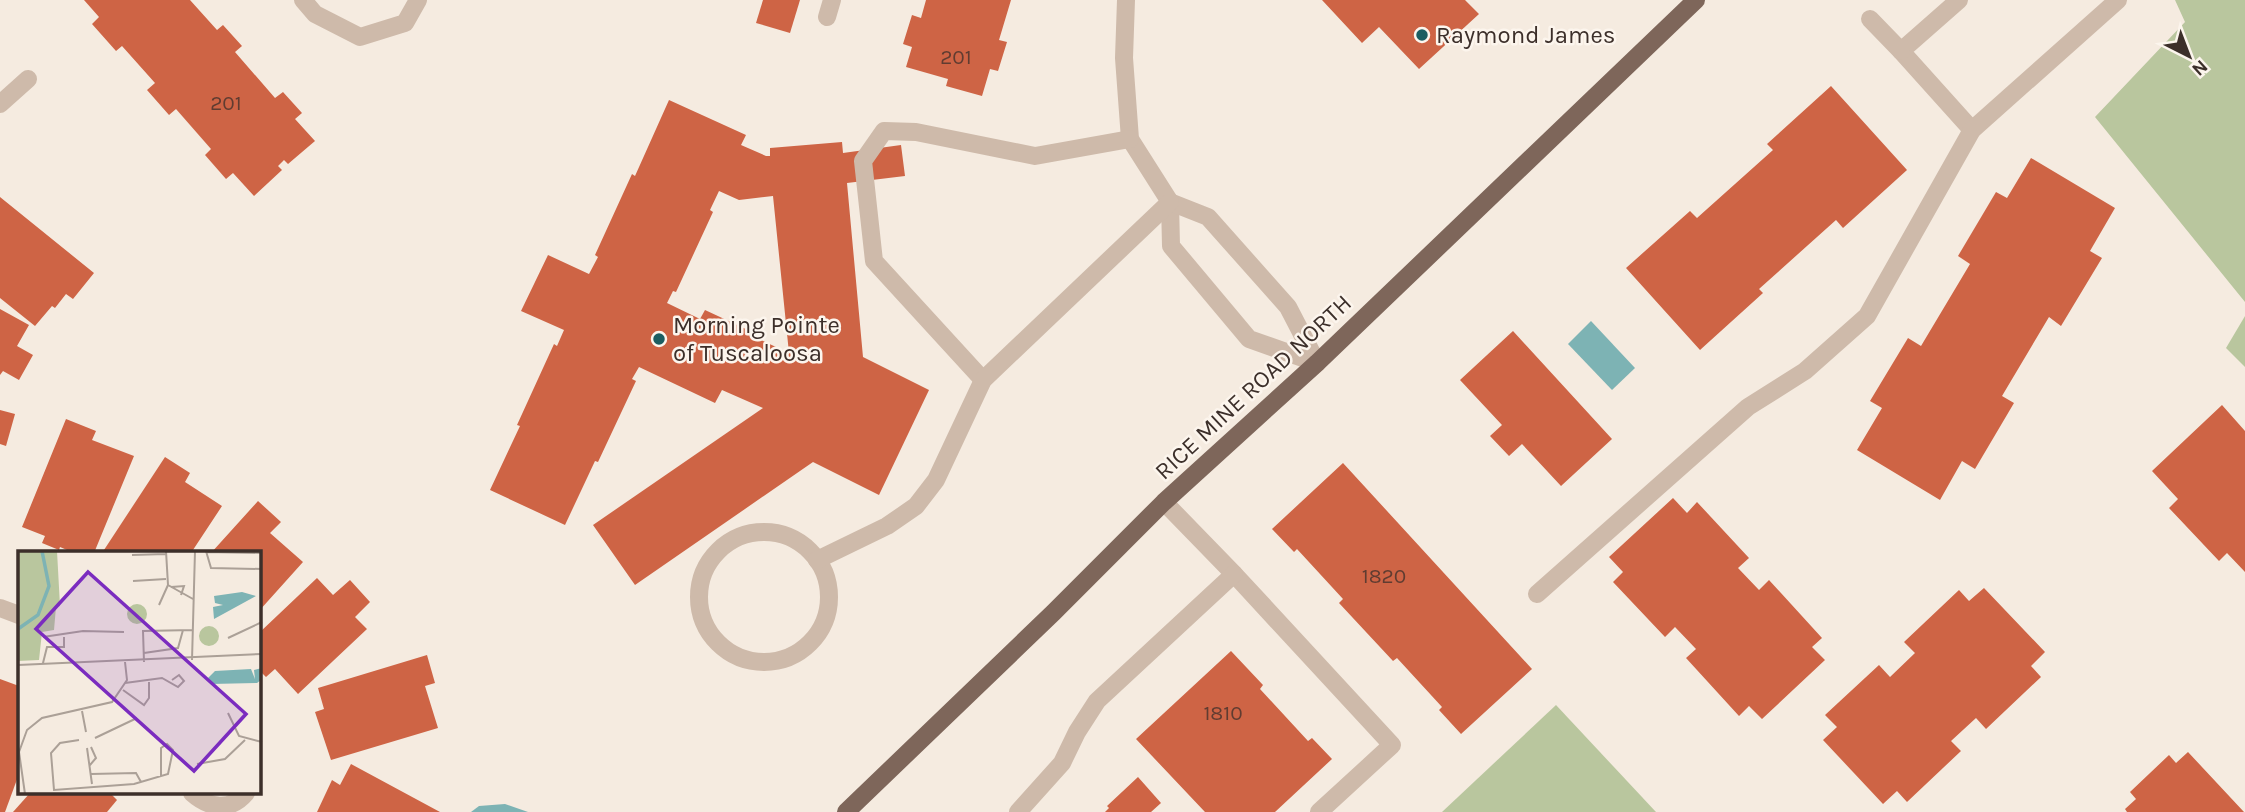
<svg xmlns="http://www.w3.org/2000/svg" width="2245" height="812" viewBox="0 0 2245 812" font-family="Karla,sans-serif">
  <style>
    .green { fill: #b9c69e }
    .water { fill: #7db3b4 }
    .building { fill: #ce6445; fill-rule: evenodd }
    .lines { fill: none; stroke-linecap: round; stroke-linejoin: round }
    .minor { stroke: #cebaaa; stroke-width: 18 }
    .major { stroke: #7e665a; stroke-width: 18 }
    .poi-dot { fill: #1c5d61; stroke: #fcf5ed; stroke-width: 2.5 }
    .labels { text-anchor: middle; dominant-baseline: central; stroke-width: 5; stroke-linejoin: round; paint-order: stroke }
    .number-label { font-size: 21px; fill: #603c31 }
    .poi-label { font-size: 24px; fill: #3c2f2a; stroke: #fcf5ed; text-anchor: start }
    .street-label { font-size: 24px; fill: #3c2f2a; stroke: #fcf5ed }
    .inset-river { fill: none; stroke: #7db3b4; stroke-width: 3.5 }
    .inset-road { fill: none; stroke: #aba097; stroke-width: 2 }
    .view { fill: #7b2cbf; fill-opacity: 0.15; stroke: #7b2cbf; stroke-width: 3.5 }
    .inset-edge { fill: none; stroke: #3c2f2a; stroke-width: 3.5 }
  </style>
  <rect width="100%" height="100%" fill="#f5ebe0"/>
  <!-- green -->
  <g class="green">
    <polygon points="2175,0 2245,0 2245,302 2095,117 2185,22"/>
    <polygon points="2245,316 2245,367 2226,348"/>
    <polygon points="1556,705 1656,812 1442,812"/>
  </g>
  <!-- water -->
  <g class="water">
    <polygon points="1591,321 1635,368 1612,390 1568,344"/>
    <polygon points="505,804 528,812 471,812 479,806"/>
  </g>
  <!-- building -->
  <g class="building">
    <polygon points="84,0 190,0 217,30 223,25 242,46 235,52 275,98 283,92 302,113 295,119 315,141 288,164 284,160 278,166 282,170 254,196 233,173 226,179 205,155 211,149 176,109 169,115 147,90 155,83 122,46 116,51 92,24 99,17"/>
    <polygon points="763,0 800,0 790,33 756,23"/>
    <polygon points="926,0 1011,0 999,40 1007,42 998,71 990,69 982,96 946,86 948,79 906,67 912,47 903,44 912,15 921,18"/>
    <polygon points="1322,0 1465,0 1479,14 1419,69 1379,27 1362,43"/>
    <polygon points="1831,86 1907,170 1843,228 1836,220 1759,289 1763,293 1700,350 1626,268 1690,211 1697,218 1773,150 1767,144"/>
    <path d="M669 100 746 135 741 145 766 156H770V148L842 142 843 153 901 145 905 176 847 183 863 357 929 390 879 495 813 462 635 585 593 525 763 408 722 390 715 403 639 367 632 379 636 381 598 462 595 461 565 525 490 490 520 426 517 425 554 344 557 346 564 330 521 311 548 255 589 274 598 257 595 255 632 174 635 176ZM719 191 739 200 773 196 789 353 746 333 748 330 705 310 700 319 667 303 673 291 676 292 713 212 710 210Z"/>
    <polygon points="2031,158 2115,208 2090,251 2102,258 2061,326 2049,317 2002,396 2014,403 1975,469 1962,461 1940,500 1857,450 1882,408 1870,401 1908,338 1921,346 1970,264 1958,256 1996,192 2007,198"/>
    <polygon points="0,197 94,273 73,299 66,294 55,308 52,306 35,326 0,298"/>
    <polygon points="0,309 29,325 17,346 33,355 19,380 3,371 0,375"/>
    <polygon points="1513,331 1612,439 1561,486 1522,444 1509,456 1490,436 1502,425 1460,380"/>
    <polygon points="2222,405 2245,431 2245,572 2227,553 2219,561 2169,508 2178,499 2152,471"/>
    <polygon points="0,410 15,414 6,446 0,444"/>
    <polygon points="66,419 96,431 92,440 134,456 94,553 74,553 60,547 59,550 42,543 45,536 22,527"/>
    <polygon points="165,457 190,473 185,482 222,506 191,553 102,553"/>
    <polygon points="1343,463 1532,669 1461,734 1439,710 1442,707 1397,658 1393,661 1339,603 1343,599 1297,549 1294,552 1272,529"/>
    <polygon points="1673,498 1687,513 1697,502 1749,558 1738,568 1759,590 1769,580 1822,638 1812,647 1825,660 1762,719 1749,706 1739,716 1686,658 1696,649 1675,627 1665,637 1613,582 1623,572 1609,557"/>
    <polygon points="258,501 281,522 270,533 303,562 259,611 259,553 211,553"/>
    <polygon points="317,578 333,595 350,580 370,602 355,617 367,629 298,694 275,669 266,677 259,670 259,633"/>
    <polygon points="1984,588 2045,652 2031,666 2041,677 1986,729 1976,718 1951,741 1961,751 1907,802 1897,791 1883,804 1823,740 1837,727 1825,715 1879,665 1890,677 1915,653 1904,642 1959,590 1969,601"/>
    <polygon points="1231,651 1263,685 1260,689 1308,741 1312,738 1332,759 1275,812 1205,812 1136,739"/>
    <polygon points="427,655 435,683 425,686 438,728 331,760 315,712 324,709 318,688"/>
    <polygon points="0,679 19,686 19,774 5,812 0,812"/>
    <polygon points="2188,752 2244,812 2127,812 2125,809 2136,799 2130,792 2169,755 2176,763"/>
    <polygon points="351,764 440,812 317,812 332,780 340,785"/>
    <polygon points="1138,777 1161,803 1151,812 1105,812 1109,808 1107,806"/>
    <polygon points="30,793 110,793 117,800 107,812 13,812"/>
  </g>
  <g class="lines">
    <!-- minor -->
    <g class="minor">
      <polyline points="303,0 315,14 360,37 405,23 418,0"/>
      <polyline points="1126,0 1124,58 1130,139 1170,202 1171,246 1249,339 1317,363"/>
      <polyline points="1959,0 1901,51 1972,130"/>
      <polyline points="827,17 832,0"/>
      <polyline points="1870,19 1901,51"/>
      <polyline points="0,104 28,79"/>
      <polyline points="1170,202 1208,217 1288,307 1317,363"/>
      <polyline points="983,380 874,261 863,161 884,131 916,132 1035,156 1130,139"/>
      <polyline points="1164,502 1234,574 1392,745 1319,812"/>
      <circle cx="764" cy="597" r="65"/>
      <polyline points="817,560 887,526 916,506 936,480 983,380 1170,202"/>
      <polyline points="1537,594 1748,407 1805,371 1867,316 1972,130 2118,0"/>
      <polyline points="0,608 19,615"/>
      <path d="M192 793C209 808 230 812 246 793"/>
      <polyline points="1018,812 1062,763 1077,732 1097,701 1234,574"/>
    </g>
    <!-- major -->
    <polyline class="major" points="846,812 1053,613 1164,502 1317,363 1696,0"/>
  </g>
  <!-- markers -->
  <g class="poi-dot">
    <circle cx="1422" cy="35" r="7"/>
    <circle cx="659" cy="339" r="7"/>
  </g>
  <g class="labels">
    <!-- number labels -->
    <g class="number-label">
      <text x="956" y="57">201</text>
      <text x="226" y="103">201</text>
      <text x="1384" y="576">1820</text>
      <text x="1223" y="713">1810</text>
    </g>
    <!-- poi labels -->
    <g class="poi-label">
      <text x="1436" y="35">Raymond James</text>
      <text x="673" y="325">Morning Pointe<tspan x="673" dy="28">of Tuscaloosa</tspan></text>
    </g>
    <!-- street labels -->
    <g class="street-label">
      <text transform="translate(1253 387) rotate(-43)">RICE MINE ROAD NORTH</text>
    </g>
  </g>
  <!-- overview -->
  <g transform="translate(18 551)">
    <rect width="243" height="243" fill="#f5ebe0"/>
    <path d="M0 0H39L42 55 38 56 36 79 24 81 21 109 0 110ZM109 63a10 10 0 1 1 20 0a10 10 0 1 1-20 0ZM181 85a10 10 0 1 1 20 0a10 10 0 1 1-20 0Z" fill="#b9c69e"/>
    <path d="M224 41 238 45 196 68 195 56 205 54 197 52 196 45ZM244 117 243 129 239 132 193 133 190 127 197 120 233 118 237 128 236 119Z" fill="#7db3b4"/>
    <path class="inset-river" d="M0 78 20 64 31 35 24 0"/>
    <path class="inset-road" d="M148 0 150 34 175 48M188 0 193 17 244 18M188 1 244 2M114 4 148 3M115 30 148 28M153 36 166 35 163 44M141 54 150 34M25 86 65 80 106 81M210 87 244 71M126 102 160 97 165 79M174 109 177 0M126 111 125 80 175 79M25 112 29 96H46V86M0 114 244 103M107 132 144 127 160 136 166 130 161 124 154 129M105 139 126 154 131 147V131M64 160 68 181M210 162 221 185 244 191M77 187 119 167M61 189 42 192 33 202 36 239 116 233 150 223 155 199 149 193 143 197V225M69 197 74 233M179 213 207 208 227 189M72 214 78 207 73 196M73 223 118 222 123 231M7 243 1 201 9 179 24 167 94 151 109 129 107 111"/>
    <path class="view" d="M70 21 228 163 176 220 18 78Z"/>
    <rect width="243" height="243" class="inset-edge"/>
  </g>
  <!-- north arrow -->
  <g transform="translate(2189 56) rotate(138)" stroke="#fcf5ed" stroke-width="5" paint-order="stroke">
  <path d="M0-5L12 26L0 18L-12 26Z" fill="#3c2f2a"/>
  <text y="-10" font-size="19" font-weight="bold" text-anchor="middle" fill="#3c2f2a">N</text>
  </g>
</svg>
